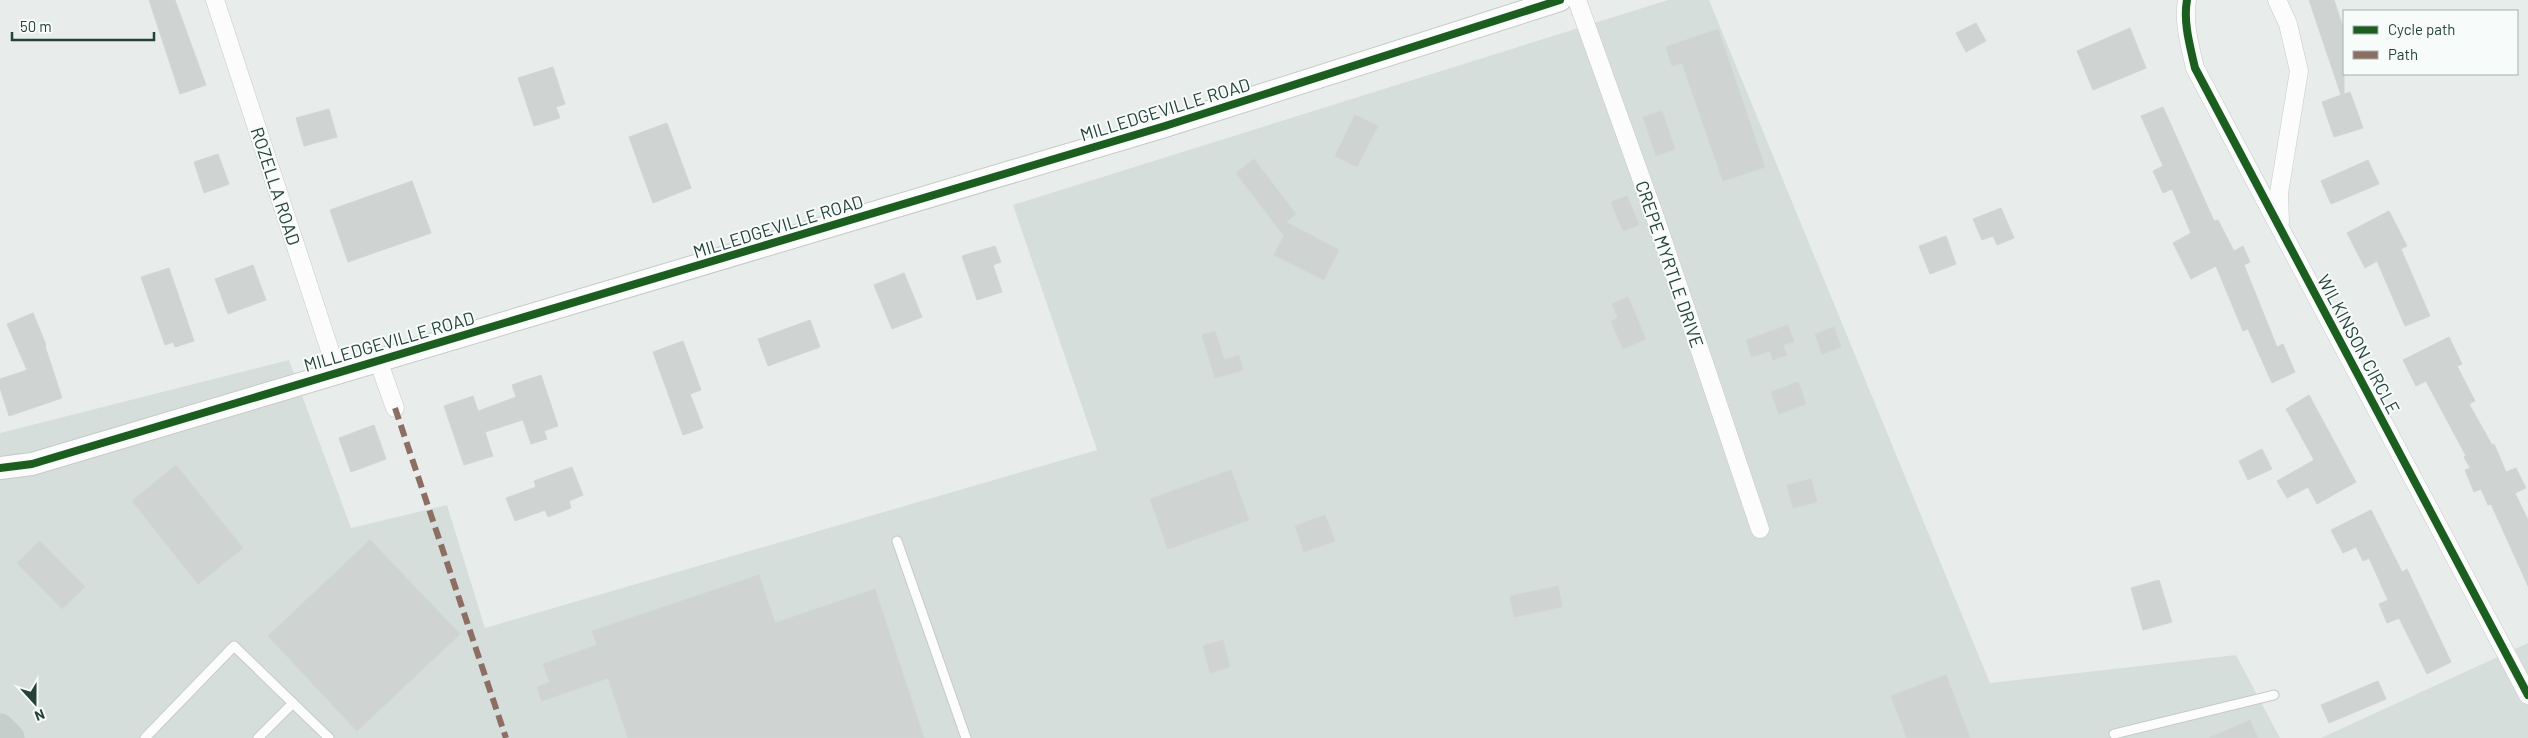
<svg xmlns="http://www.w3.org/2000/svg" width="2528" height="738" viewBox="0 0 2528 738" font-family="Barlow,sans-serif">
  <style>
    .built { fill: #d6dedb }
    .building { fill: #cfd4d2; stroke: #d1d6d4 }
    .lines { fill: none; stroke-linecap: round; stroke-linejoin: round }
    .service-casing { stroke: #c5cac8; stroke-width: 11 }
    .minor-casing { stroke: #c5cac8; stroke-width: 19 }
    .tertiary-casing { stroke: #c5cac8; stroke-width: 24 }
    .trunk-casing { stroke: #c3ccc9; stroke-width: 29 }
    .service { stroke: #fcfcfc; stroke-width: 9 }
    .minor { stroke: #fcfcfc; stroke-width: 18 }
    .tertiary { stroke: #fcfcfc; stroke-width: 22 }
    .trunk { stroke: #c6cecc; stroke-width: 28 }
    .quiet { stroke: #8d6e63; stroke-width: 6; stroke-dasharray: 12 6; stroke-linecap: butt }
    .cycleway-casing { stroke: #f7fbf9; stroke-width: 11 }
    .cycleway { stroke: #1b5e20; stroke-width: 8 }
    .labels { text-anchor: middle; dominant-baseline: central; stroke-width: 4; stroke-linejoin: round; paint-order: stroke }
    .street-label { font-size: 18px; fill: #24423a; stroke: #f7fbf9 }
  </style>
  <rect width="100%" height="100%" fill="#e8edeb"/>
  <!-- built -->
  <g class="built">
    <polygon points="1668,0 1709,0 1990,683 2236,655 2280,738 0,738 0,433 289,360 351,528 447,505 485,628 1097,450 1013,205"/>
    <polygon points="2528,643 2528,738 2321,738"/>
  </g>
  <!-- building -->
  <g class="building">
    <polygon points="149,0 175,0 206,85 180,94"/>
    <polygon points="2309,0 2334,0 2344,30 2344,94 2350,92 2363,128 2334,137 2322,102 2341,95"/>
    <polygon points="1976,23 1986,41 1966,52 1956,33"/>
    <polygon points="2130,28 2146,68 2093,90 2077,51"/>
    <polygon points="1718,29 1765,167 1723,181 1682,63 1672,66 1666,47"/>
    <polygon points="553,67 565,104 556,107 560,118 534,126 518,78"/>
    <polygon points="2163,107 2214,221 2218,220 2234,251 2243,246 2250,262 2244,265 2277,347 2283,344 2295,372 2272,383 2248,329 2243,331 2216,266 2191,279 2173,243 2191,233 2172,189 2163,193 2153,171 2163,166 2141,116"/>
    <polygon points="329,109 337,137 304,146 296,118"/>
    <polygon points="1662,111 1675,149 1656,156 1643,117"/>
    <polygon points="1355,115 1378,126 1357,167 1335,156"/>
    <polygon points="667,123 691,188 653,203 629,137"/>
    <polygon points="218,154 229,184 204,193 194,162"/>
    <polygon points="1254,159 1296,214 1286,222 1339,250 1324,280 1274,255 1284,236 1236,173"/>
    <polygon points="2368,160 2379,184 2331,204 2321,181"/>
    <polygon points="412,181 431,233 348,262 330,210"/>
    <polygon points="1627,196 1639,225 1623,231 1611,202"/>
    <polygon points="2001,208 2014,238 1997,245 1993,236 1982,240 1973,219"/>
    <polygon points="2389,211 2407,246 2401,249 2430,316 2405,326 2377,261 2365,268 2347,233"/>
    <polygon points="1946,236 1956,264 1930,274 1919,246"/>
    <polygon points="995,246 1001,262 993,265 1002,292 977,300 962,256"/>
    <polygon points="253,265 266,300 228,314 215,279"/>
    <polygon points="169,268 194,341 175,347 173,342 165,345 141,277"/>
    <polygon points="904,273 922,317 892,329 874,285"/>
    <polygon points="1628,297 1646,339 1623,349 1611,321 1618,318 1612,304"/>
    <polygon points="33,313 46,345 45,346 62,398 9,416 0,388 0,379 27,370 7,324"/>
    <polygon points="810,320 820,347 768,366 758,339"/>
    <polygon points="1788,325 1794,342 1783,345 1787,355 1773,360 1770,351 1752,357 1746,340"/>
    <polygon points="1834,327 1841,347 1822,354 1815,334"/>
    <polygon points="1215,331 1224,360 1239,355 1243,370 1215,378 1202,335"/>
    <polygon points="2449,337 2462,364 2457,366 2475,401 2469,404 2492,445 2494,444 2506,472 2516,468 2526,488 2515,493 2528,520 2528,586 2491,504 2488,505 2481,489 2474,492 2465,470 2470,468 2464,457 2466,456 2426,381 2416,386 2403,360"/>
    <polygon points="683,341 701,390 690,394 703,428 683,435 653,352"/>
    <polygon points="541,375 558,426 544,431 547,439 531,444 523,420 485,432 493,456 464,465 444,406 473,396 478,411 516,397 512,385"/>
    <polygon points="1798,382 1806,404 1779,414 1771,392"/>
    <polygon points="2309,395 2356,482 2317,504 2308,487 2287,498 2277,481 2314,460 2286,409"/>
    <polygon points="374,425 386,459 351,472 339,438"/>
    <polygon points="2262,449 2272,469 2248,480 2239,461"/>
    <polygon points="176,465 243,548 198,584 132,501"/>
    <polygon points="572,467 583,495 569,501 571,508 548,517 545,510 515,521 506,498 536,487 534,481"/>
    <polygon points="1231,470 1249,520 1168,549 1150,499"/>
    <polygon points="1811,479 1817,502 1793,508 1787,485"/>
    <polygon points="2371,510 2402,572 2407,569 2451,662 2427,674 2399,618 2387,623 2379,604 2388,600 2369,558 2363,561 2356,547 2343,553 2331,530"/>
    <polygon points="1325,515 1335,541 1304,552 1295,526"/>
    <polygon points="370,540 460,634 357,731 268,636"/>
    <polygon points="40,541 85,587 62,609 17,563"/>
    <polygon points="759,575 775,623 875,589 924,738 628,738 608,678 542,701 537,687 550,682 543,664 597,645 592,631"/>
    <polygon points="2159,580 2172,622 2143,630 2131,588"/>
    <polygon points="1558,586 1562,607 1514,617 1510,596"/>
    <polygon points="1223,640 1230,667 1210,673 1203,646"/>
    <polygon points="1946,675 1970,738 1907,738 1891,696"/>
    <polygon points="2378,681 2386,699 2329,723 2321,705"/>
    <polygon points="2250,720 2258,738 2209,738"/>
  </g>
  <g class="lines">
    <defs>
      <g id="service">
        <polyline points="897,541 966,738"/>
        <polyline points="2114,734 2274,695"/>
        <polyline points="145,738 234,646 329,738"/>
        <polyline points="258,738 293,703"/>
      </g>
      <g id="minor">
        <polyline points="215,0 337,372"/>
        <polyline points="1577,0 1654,214 1760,529"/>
        <path d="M2187 0C2183 22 2190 46 2195 68L2528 695"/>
        <polyline points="2277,0 2288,24 2299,71 2279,193 2280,222"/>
        <polyline points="378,360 395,408"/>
      </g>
      <polyline id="tertiary" points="0,468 32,464 1165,126 1560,0"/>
      <polyline id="trunk" points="0,728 10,738"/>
    </defs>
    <!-- service casing -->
    <use href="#service" class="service-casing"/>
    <!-- minor casing -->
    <use href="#minor" class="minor-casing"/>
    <!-- tertiary casing -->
    <use href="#tertiary" class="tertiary-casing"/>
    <!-- trunk casing -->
    <use href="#trunk" class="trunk-casing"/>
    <!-- service -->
    <use href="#service" class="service"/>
    <!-- minor -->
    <use href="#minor" class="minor"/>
    <!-- tertiary -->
    <use href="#tertiary" class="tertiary"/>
    <!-- trunk -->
    <use href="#trunk" class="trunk"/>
    <!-- quiet -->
    <polyline class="quiet" points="395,408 506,738"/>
    <defs>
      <g id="cycleway">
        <path d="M2187 0C2183 22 2190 46 2195 68L2528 695"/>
        <polyline points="0,468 32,464 1165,126 1560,0"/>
      </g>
    </defs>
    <!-- cycleway casing -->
    <use href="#cycleway" class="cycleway-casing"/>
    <!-- cycleway -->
    <use href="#cycleway" class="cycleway"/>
  </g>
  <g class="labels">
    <!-- street labels -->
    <g class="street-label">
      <text transform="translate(1165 109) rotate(-17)">MILLEDGEVILLE ROAD</text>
      <text transform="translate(276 186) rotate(72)">ROZELLA ROAD</text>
      <text transform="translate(778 226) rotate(-17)">MILLEDGEVILLE ROAD</text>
      <text transform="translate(1670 264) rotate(71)">CREPE MYRTLE DRIVE</text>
      <text transform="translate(389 341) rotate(-16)">MILLEDGEVILLE ROAD</text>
      <text transform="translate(2359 344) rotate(62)">WILKINSON CIRCLE</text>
    </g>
  </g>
  <!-- legend -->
  <rect x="2343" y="10" width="175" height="65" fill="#f7fbf9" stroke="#a3b1ad"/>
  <rect x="2353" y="26" width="25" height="8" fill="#1b5e20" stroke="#a3b1ad"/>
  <text x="2388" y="35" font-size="15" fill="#24423a">Cycle path</text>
  <rect x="2353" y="51" width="25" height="8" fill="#8d6e63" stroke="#a3b1ad"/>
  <text x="2388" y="60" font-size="15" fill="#24423a">Path</text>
  <!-- north arrow -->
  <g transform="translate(35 703) rotate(159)" stroke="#f7fbf9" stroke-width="4" paint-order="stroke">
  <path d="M0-4L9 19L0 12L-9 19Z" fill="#24423a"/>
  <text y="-8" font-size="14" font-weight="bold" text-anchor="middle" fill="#24423a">N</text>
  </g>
  <!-- scale -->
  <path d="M12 32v8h142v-8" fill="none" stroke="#24423a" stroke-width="2.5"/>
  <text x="20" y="32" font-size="15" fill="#24423a" stroke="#f7fbf9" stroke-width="4" paint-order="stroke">50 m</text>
</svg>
